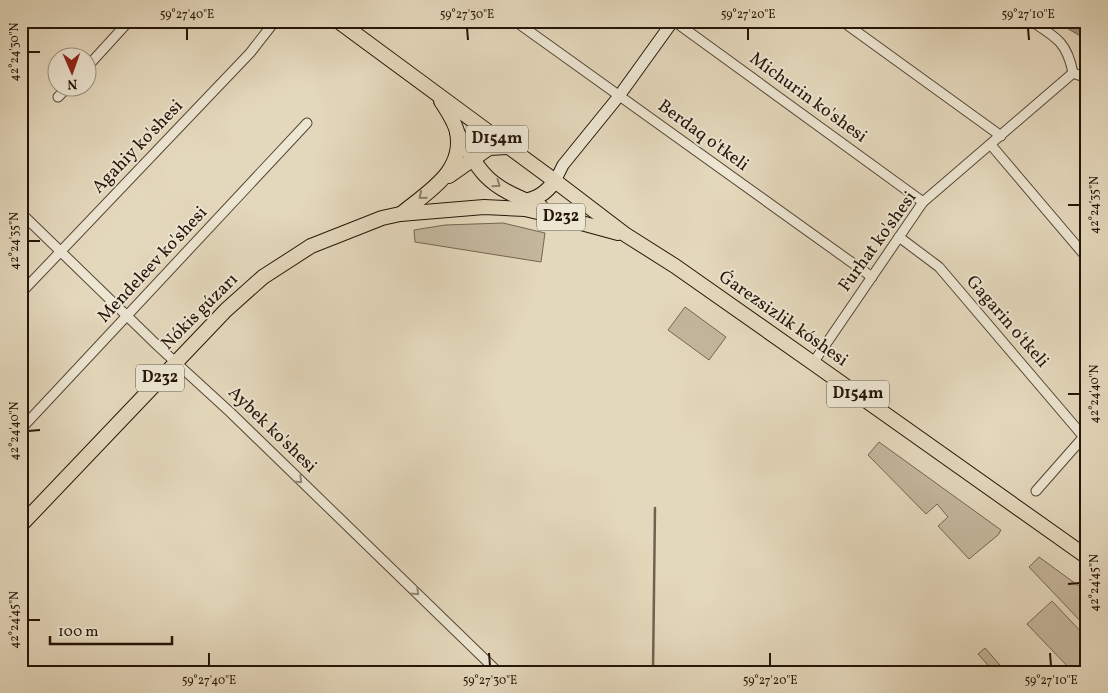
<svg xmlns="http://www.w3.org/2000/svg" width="1108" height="693" viewBox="0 0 1108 693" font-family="Vollkorn,serif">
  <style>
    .green { fill: #c4b79d; stroke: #746652 }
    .water { fill: #a3967f; stroke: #71624f }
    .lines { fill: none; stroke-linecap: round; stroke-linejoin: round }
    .stream { stroke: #71624f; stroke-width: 2.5 }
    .street-casing { stroke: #554635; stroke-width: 11 }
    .secondary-casing { stroke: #251508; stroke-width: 13 }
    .primary-casing { stroke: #251508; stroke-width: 16 }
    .street { stroke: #ede6d3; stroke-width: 9 }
    .secondary { stroke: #ede6d3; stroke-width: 11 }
    .primary { stroke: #e4d8bc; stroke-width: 14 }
    .oneway { stroke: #8e806b }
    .oneway2 { stroke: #938878 }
    .ticks { fill: none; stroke: #251508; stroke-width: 2 }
    .labels { text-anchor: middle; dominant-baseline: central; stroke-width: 4; stroke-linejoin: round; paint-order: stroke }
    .shield { fill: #ede6d3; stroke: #615445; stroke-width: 1 }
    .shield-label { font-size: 16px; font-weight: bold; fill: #251508 }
    .street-label { font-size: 18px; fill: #251508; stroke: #ede6d3 }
    .neatline { fill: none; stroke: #251508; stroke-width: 2 }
    .ticks-label { font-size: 12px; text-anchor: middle; fill: #251508 }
  </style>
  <rect width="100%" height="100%" fill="#e4d8bc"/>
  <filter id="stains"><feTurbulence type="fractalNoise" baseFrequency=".004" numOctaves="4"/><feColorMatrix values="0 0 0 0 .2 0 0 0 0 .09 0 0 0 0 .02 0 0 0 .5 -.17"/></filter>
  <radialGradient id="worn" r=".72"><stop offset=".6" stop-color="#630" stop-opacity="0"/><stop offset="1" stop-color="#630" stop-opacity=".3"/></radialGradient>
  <!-- green -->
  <g class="green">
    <polygon points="503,223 545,233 541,262 415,242 414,230 445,225"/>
    <polygon points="685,307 726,337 709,360 668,330"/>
    <polygon points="879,442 1001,530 998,535 969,559 938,526 948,517 937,504 926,514 868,455"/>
    <polygon points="1039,557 1087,592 1087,628 1029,567"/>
    <polygon points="1052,601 1087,638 1087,672 1073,672 1027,624"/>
    <polygon points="985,648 1006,672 994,672 978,654"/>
  </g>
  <!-- water -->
  <polygon class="water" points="1055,21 1074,21 1087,29 1087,40"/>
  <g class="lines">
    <!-- stream -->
    <polyline class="stream" points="653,672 655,508"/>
    <defs>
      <g id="street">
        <polyline points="515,21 872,277"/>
        <polyline points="674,21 923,202"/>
        <polyline points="842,21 1001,136"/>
        <path d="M1031 21C1056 37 1067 42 1073 73"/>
        <polyline points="1082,21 1087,24"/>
        <polyline points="88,66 129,21"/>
        <polyline points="1073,73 1087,78"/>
        <polyline points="58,97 67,88"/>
        <polyline points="991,145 1087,258"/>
        <polyline points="21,213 160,348 230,412 498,672"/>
        <polyline points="899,237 939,267 1083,436"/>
        <polyline points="21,293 250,53 275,21"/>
        <polyline points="813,363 923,202 1073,73"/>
        <polyline points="21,429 307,123"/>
        <polyline points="1036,491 1087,433"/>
      </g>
      <polyline id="secondary" points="555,181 563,165 619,96 673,21"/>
      <g id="primary">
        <polyline points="338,21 555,181 626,235 675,266 813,363 1087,557"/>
        <path d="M457 132C466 147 474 164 486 176 500 191 523 199 541 207"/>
        <polyline points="449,176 489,148 507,147"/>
        <path d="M522 202C538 198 545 194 555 181"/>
        <path d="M401 214C427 192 465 172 457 132 455 122 447 110 441 101"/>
        <polyline points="21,525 226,310 263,277 311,246 382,218 400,214 484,207 525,209 563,218 618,233"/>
      </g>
    </defs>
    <!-- street casing -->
    <use href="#street" class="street-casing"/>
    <!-- secondary casing -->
    <use href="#secondary" class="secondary-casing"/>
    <!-- primary casing -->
    <use href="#primary" class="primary-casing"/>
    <!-- street -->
    <use href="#street" class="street"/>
    <!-- secondary -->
    <use href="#secondary" class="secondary"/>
    <!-- primary -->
    <use href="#primary" class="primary"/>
  </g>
  <!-- one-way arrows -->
  <defs><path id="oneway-chevron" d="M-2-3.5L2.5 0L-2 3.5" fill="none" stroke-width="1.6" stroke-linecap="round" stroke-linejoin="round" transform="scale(1.25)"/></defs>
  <g class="oneway">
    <use href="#oneway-chevron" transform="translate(497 184) rotate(34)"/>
    <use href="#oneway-chevron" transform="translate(422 196) rotate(140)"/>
  </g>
  <g class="oneway2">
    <use href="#oneway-chevron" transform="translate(299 480) rotate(44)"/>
    <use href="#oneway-chevron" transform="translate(416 592) rotate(44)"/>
  </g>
  <!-- ticks -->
  <path class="ticks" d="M187 28V40M467 28 468 40M748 28V40M1028 28 1029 40M28 52H40M1068 205H1080M28 241H40M1068 394H1080M28 431 40 430M1068 584 1080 583M28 620H40M209 653V666M489 653 490 666M770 653V666M1050 653 1051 666"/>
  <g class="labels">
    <!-- shield labels -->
    <g class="shield">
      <rect x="466" y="125.5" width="62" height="27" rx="4"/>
      <rect x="537" y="203.5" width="48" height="27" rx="4"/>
      <rect x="136" y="364.5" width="48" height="27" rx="4"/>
      <rect x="827" y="380.5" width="62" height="27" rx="4"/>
    </g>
    <g class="shield-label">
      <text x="497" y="139">D154m</text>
      <text x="561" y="217">D232</text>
      <text x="160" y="378">D232</text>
      <text x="858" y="394">D154m</text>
    </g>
    <!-- street labels -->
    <g class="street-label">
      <text transform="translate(808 98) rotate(36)">Michurin ko'shesi</text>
      <text transform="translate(703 136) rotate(36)">Berdaq o'tkeli</text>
      <text transform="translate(138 147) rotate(-46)">Agahiy ko'shesi</text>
      <text transform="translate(878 242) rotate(-54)">Furhat ko'shesi</text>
      <text transform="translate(153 265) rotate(-47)">Mendeleev ko'shesi</text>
      <text transform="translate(200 312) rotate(-45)">Nókis gúzarı</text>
      <text transform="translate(783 319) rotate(35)">Ǵarezsizlik kóshesi</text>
      <text transform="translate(1007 322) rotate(49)">Gagarin o'tkeli</text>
      <text transform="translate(272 430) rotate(44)">Aybek ko'shesi</text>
    </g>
  </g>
  <!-- margin -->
  <rect width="1108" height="693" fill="none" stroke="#e4d8bc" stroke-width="55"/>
  <!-- north arrow -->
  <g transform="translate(72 72) rotate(178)"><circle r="24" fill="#ede6d3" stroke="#9d9282"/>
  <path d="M0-4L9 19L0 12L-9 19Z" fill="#8f2418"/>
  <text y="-8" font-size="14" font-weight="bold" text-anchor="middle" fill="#251508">N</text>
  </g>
  <!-- scale -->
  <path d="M50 636v8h122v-8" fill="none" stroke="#251508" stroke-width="2.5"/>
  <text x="58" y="636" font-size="15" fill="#251508" stroke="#ede6d3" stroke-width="4" paint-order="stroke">100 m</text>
  <rect x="28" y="28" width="1052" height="638" class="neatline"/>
  <g class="ticks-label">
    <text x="187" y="18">59°27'40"E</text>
    <text x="467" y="18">59°27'30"E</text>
    <text x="748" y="18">59°27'20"E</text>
    <text x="1028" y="18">59°27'10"E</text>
    <text transform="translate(14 52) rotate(-90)" y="4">42°24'30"N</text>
    <text transform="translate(1094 205) rotate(-90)" y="4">42°24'35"N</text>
    <text transform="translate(14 241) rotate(-90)" y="4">42°24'35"N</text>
    <text transform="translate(1094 394) rotate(-90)" y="4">42°24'40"N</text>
    <text transform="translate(14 431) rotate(-90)" y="4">42°24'40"N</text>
    <text transform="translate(1094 583) rotate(-90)" y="4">42°24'45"N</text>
    <text transform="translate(14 620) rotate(-90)" y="4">42°24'45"N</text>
    <text x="209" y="684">59°27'40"E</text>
    <text x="490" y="684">59°27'30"E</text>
    <text x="770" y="684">59°27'20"E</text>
    <text x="1051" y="684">59°27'10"E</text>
  </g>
  <rect width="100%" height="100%" filter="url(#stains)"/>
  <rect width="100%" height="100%" fill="url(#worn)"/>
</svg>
